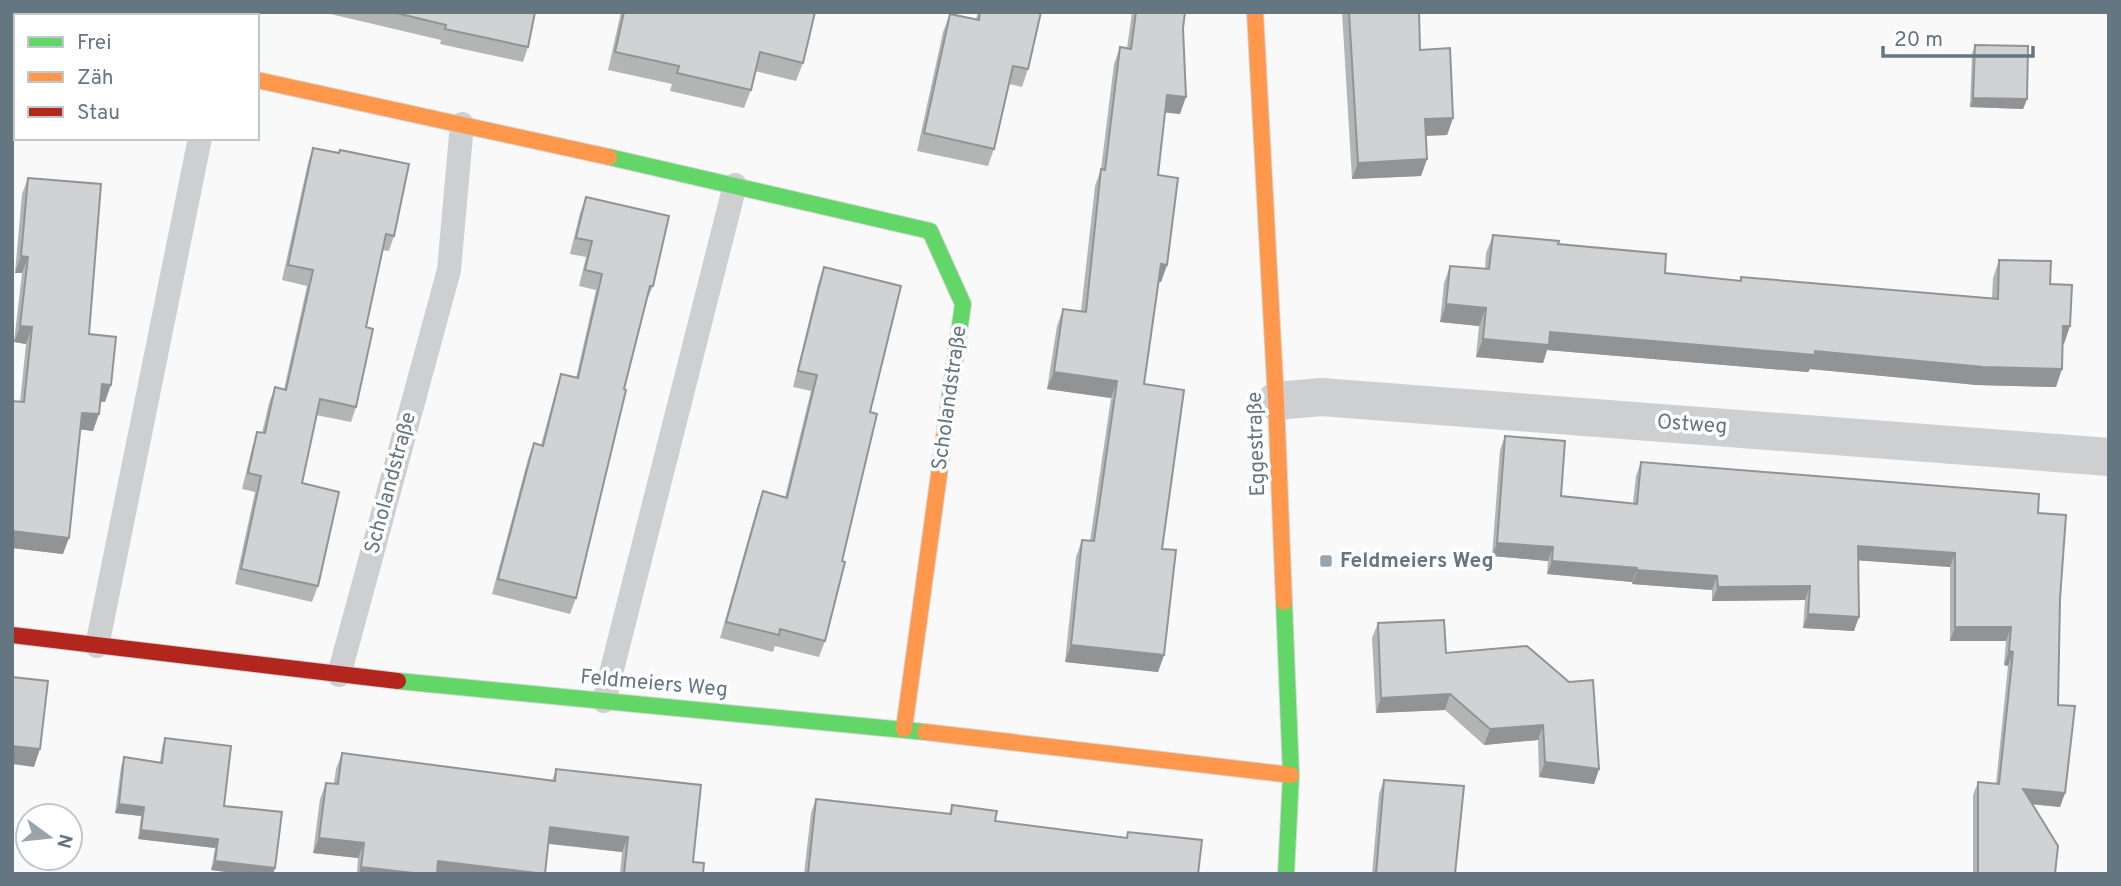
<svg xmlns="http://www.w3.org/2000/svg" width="2121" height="886" viewBox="0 0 2121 886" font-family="Overpass,sans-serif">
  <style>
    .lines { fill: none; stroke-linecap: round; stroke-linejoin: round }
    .fast-casing { stroke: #d5d6d7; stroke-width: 18 }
    .slow-casing { stroke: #d5d6d7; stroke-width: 18 }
    .jam-casing { stroke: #d5d6d7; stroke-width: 18 }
    .lane { stroke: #cecfd0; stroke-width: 24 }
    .street { stroke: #cecfd0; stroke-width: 38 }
    .fast { stroke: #63d668; stroke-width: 16 }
    .slow { stroke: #ff974d; stroke-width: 16 }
    .jam { stroke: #b3261e; stroke-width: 16 }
    .wall { fill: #b3b5b5 }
    .shaded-wall { fill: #929394 }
    .building { fill: #d0d2d3; stroke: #929394; stroke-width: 2 }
    .poi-dot { fill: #99a4ac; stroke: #fff; stroke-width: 2.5 }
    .labels { text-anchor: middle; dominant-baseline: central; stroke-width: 7; stroke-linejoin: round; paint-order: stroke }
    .street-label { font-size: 21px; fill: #657683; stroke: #fff }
    .poi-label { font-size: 21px; font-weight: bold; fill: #657683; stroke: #fff; text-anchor: start }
  </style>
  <rect width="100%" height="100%" fill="#f9f9f9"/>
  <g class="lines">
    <defs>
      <g id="fast">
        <polyline points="609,157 930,231 963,304 948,409"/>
        <polyline points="1284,602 1291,775 1286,874"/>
        <polyline points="398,681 925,732"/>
      </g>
      <g id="slow">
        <polyline points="1255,12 1276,401 1284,602"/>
        <polyline points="257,80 609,157"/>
        <polyline points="904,729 948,409"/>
        <polyline points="925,732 1291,775"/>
      </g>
      <polyline id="jam" points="12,635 398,681"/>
    </defs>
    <!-- fast casing -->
    <use href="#fast" class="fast-casing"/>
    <!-- slow casing -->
    <use href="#slow" class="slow-casing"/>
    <!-- jam casing -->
    <use href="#jam" class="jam-casing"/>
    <!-- lane -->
    <g class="lane">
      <polyline points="97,646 200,138"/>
      <polyline points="339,675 449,270 462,124"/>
      <polyline points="604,701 735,185"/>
    </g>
    <!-- street -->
    <polyline class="street" points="1276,401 1321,397 2109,457"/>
    <!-- fast -->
    <use href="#fast" class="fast"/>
    <!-- slow -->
    <use href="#slow" class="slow"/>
    <!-- jam -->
    <use href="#jam" class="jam"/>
  </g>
  <!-- wall -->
  <g class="wall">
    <polygon points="322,12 535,12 528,47 523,62 440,44 441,40"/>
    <polygon points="621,12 815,12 803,63 796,81 755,71 751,90 744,108 670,91 672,84 608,70"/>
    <polygon points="978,12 1041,12 1028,69 1022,87 1009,84 994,149 988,166 917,151 943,32 950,14 976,19"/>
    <polygon points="1132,12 1185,12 1183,28 1180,114 1165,112 1158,175 1167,265 1161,282 1159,282 1144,384 1162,549 1164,655 1158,672 1065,662 1076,557 1082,540 1090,541 1111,398 1047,389 1057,326 1063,309 1081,311 1095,186 1101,169 1114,64 1120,47 1127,48"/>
    <polygon points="1342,12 1419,12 1420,50 1453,118 1447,135 1425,136 1427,159 1421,176 1352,179"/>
    <polygon points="1975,45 2027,99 2023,109 1970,107 1972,54"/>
    <polygon points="313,148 394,236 389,251 382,250 366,327 356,407 351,422 316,415 302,483 318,586 312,602 235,584 255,492 242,489 252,448 257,432 262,433 269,403 275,387 284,389 307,286 282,280 308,163"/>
    <polygon points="28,178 89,334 105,402 100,401 93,431 80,429 63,554 12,548 12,401 20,402 26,344 14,342 22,273 15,273 22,194"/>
    <polygon points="586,197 653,286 646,302 624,389 576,598 570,614 492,594 528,459 534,443 541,445 556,390 561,374 576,378 596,290 579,286 586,257 570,254 580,213"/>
    <polygon points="1493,235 1558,244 1665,273 1740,281 1741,277 1992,298 1993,278 1999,260 2050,284 2070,326 2063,344 2056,387 1977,385 1810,369 1808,372 1547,350 1543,363 1476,357 1479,326 1440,322 1444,283 1450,266 1485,269 1486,253"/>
    <polygon points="824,267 870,412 825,641 819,657 775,646 773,652 720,638 757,508 763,491 785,497 811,391 793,387 818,284"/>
    <polygon points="1505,436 1561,496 1633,503 1636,476 1641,462 2038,513 2060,599 2058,705 2065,793 2060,807 2032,804 2055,874 1973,874 1973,795 1978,782 1996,784 2008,666 2004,665 2006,641 1950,641 1950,567 1858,560 1854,631 1803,628 1805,600 1712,601 1712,590 1632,584 1632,582 1547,574 1548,561 1492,556 1500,450"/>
    <polygon points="1378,623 1446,653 1599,769 1594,784 1539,777 1538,740 1484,745 1445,710 1376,713 1372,638"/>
    <polygon points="165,738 275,868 273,874 241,874 211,870 215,848 138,839 141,816 115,813 121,767 124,757 160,762 162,747"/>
    <polygon points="342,753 552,781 556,769 693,862 703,874 620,874 622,852 548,844 545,874 357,874 358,858 313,853 320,799 326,783 334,783 336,769"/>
    <polygon points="1384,780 1455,874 1372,874 1379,794"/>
    <polygon points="816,799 949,814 952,805 995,821 1126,838 1128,832 1198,874 804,874 811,813"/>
  </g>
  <!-- shaded-wall -->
  <g class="shaded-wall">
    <polygon points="1167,95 1186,97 1180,114 1161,112"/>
    <polygon points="1973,98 2027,99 2023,109 1970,107"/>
    <rect x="12" y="99" width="4" height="18"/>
    <polygon points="1453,118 1447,135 1419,136 1425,119"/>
    <polygon points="1427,159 1421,176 1352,179 1358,163"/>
    <polygon points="21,256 28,257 22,273 15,273"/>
    <polygon points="1161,264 1167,265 1161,282 1155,281"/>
    <polygon points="1446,304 1486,308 1479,326 1440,322"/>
    <polygon points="20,326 32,327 26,344 14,342"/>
    <polygon points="2063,326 2070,326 2064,344 2057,343"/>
    <polygon points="1550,332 1815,351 2062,369 2056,387 1977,385 1810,369 1808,372 1547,350 1543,363 1476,357 1483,339"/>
    <polygon points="1054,372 1117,381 1111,398 1047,389"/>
    <polygon points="102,384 111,385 105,402 96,401"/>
    <polygon points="82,413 99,414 93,431 76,429"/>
    <polygon points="12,531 69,538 63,554 12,548"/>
    <polygon points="1497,543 1553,547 1548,561 1492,556"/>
    <polygon points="1858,546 1955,553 1950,567 1853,560"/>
    <polygon points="1552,561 1637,568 1632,582 1547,574"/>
    <polygon points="1637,570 1717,576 1712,590 1632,584"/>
    <polygon points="1810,586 1805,600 1712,601 1718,587"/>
    <polygon points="1808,614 1859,617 1854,631 1803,628"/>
    <polygon points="1955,627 2011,627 2006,641 1950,641"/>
    <polygon points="1071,645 1164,655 1158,672 1065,662"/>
    <polygon points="2009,651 2013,652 2008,666 2004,665"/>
    <polygon points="1450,694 1445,710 1376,713 1381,698"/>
    <polygon points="1543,725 1538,740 1484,745 1490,729"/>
    <polygon points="12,746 40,749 34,767 12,764"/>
    <polygon points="1545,762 1599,769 1594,784 1539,777"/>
    <polygon points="2023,789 2065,793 2060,807 2018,803"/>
    <polygon points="119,804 144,807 141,816 115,813"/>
    <polygon points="550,827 628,837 622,852 544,843"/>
    <polygon points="141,830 218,839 215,848 138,839"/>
    <polygon points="319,838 364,843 358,858 313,853"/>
    <polygon points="215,861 275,868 273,874 241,874 211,870"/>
    <polygon points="438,861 545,874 434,874"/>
    <polygon points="361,867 422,874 359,874"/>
  </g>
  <!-- building -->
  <g class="building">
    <polygon points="12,12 41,12 41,16 16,16 16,99 12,99"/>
    <polygon points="392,12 535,12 528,47 445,29 446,25"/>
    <polygon points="624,12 815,12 803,63 760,52 751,90 677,73 679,66 615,52"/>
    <polygon points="980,12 1041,12 1028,69 1013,66 994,149 924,133 950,14 979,20"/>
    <polygon points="1136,12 1185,12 1183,28 1186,97 1167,95 1158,175 1178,178 1167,265 1161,264 1144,384 1184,390 1162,549 1176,550 1164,655 1071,645 1082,540 1094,541 1117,381 1054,372 1063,309 1086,312 1101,169 1105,170 1120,47 1131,49"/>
    <polygon points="1349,12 1419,12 1420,50 1450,48 1453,118 1425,119 1427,159 1358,163"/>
    <polygon points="1975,45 2028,46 2027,99 1973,98"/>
    <polygon points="313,148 339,153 340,150 409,164 394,236 386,234 366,327 373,329 356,407 320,399 302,483 339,492 318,586 241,569 261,476 248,473 257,432 265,433 275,387 286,390 313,270 288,265"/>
    <polygon points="28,178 101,184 89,334 116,337 111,385 102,384 99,414 82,413 69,538 12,531 12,401 24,402 32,327 20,326 28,257 21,256"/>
    <polygon points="586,197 669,216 653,286 650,286 624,389 626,390 576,598 498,579 534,443 543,446 561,374 578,378 602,274 585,270 592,241 576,238"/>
    <polygon points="1493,235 1559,241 1558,244 1666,254 1665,273 1741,281 1741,277 1998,299 1999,260 2051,261 2050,284 2072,285 2070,326 2063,326 2062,369 1983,367 1815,351 1815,355 1550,332 1549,345 1483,339 1486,308 1446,304 1450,266 1489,269"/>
    <polygon points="824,267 901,286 870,412 877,414 842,561 845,562 825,641 780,629 779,635 726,622 763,491 787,498 817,375 798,371"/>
    <polygon points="1505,436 1565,441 1561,496 1637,504 1641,462 2039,494 2038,513 2066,515 2060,599 2058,705 2075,706 2065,793 2023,789 2058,846 2055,874 1978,874 1978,782 1999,784 2013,652 2009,651 2011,627 1955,627 1955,553 1858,546 1859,617 1808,614 1810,586 1718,587 1717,576 1637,570 1637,568 1552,561 1553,547 1497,543"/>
    <polygon points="1444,620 1446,653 1527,646 1569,682 1593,680 1599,769 1545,762 1543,725 1490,729 1450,694 1381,698 1378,623"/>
    <polygon points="12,677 48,681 40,749 12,746"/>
    <polygon points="165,738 231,746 224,806 282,812 275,868 215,861 218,839 141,830 144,807 119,804 124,757 162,763"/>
    <polygon points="342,753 555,781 556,769 701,785 693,862 704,863 703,874 624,874 628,837 550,827 545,874 438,861 437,874 422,874 361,867 364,843 319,838 326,783 338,784"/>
    <polygon points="1384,780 1464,786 1455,874 1376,874"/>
    <polygon points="816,799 951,814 952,805 997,811 995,821 1127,838 1128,832 1202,840 1198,874 808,874"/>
  </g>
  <!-- markers -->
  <rect class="poi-dot" x="1319" y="554" width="14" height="14" rx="3.5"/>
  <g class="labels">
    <!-- street labels -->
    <g class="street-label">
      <text transform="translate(950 398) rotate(-82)">Scholandstraße</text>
      <text transform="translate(1692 425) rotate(4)">Ostweg</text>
      <text transform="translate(1257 444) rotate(-92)">Eggestraße</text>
      <text transform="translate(391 483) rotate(-75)">Scholandstraße</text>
      <text transform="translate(654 684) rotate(5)">Feldmeiers Weg</text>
    </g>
    <!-- poi labels -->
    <g class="poi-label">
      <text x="1340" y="561">Feldmeiers Weg</text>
    </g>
  </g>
  <!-- border -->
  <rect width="2121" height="886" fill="none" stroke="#657683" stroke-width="28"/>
  <!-- legend -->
  <rect x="14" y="14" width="245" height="126" fill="#ffffff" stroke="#c1c8cd" stroke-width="2"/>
  <rect x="28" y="37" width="35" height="10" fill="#63d668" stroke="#c1c8cd" stroke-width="2"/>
  <text x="77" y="49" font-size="21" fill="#657683">Frei</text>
  <rect x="28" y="72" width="35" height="10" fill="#ff974d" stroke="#c1c8cd" stroke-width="2"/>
  <text x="77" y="84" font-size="21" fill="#657683">Zäh</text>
  <rect x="28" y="107" width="35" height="10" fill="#b3261e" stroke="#c1c8cd" stroke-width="2"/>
  <text x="77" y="119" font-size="21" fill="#657683">Stau</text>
  <!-- north arrow -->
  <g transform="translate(49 837) rotate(105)"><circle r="33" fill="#ffffff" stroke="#c1c8cd" stroke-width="2"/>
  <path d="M0-5L12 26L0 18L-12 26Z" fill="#99a4ac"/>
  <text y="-10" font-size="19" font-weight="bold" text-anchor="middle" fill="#657683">N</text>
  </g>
  <!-- scale -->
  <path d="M1883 46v10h150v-10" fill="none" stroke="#657683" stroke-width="3.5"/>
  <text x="1894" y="46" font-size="21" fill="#657683" stroke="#ffffff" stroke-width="5" paint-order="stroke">20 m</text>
</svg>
